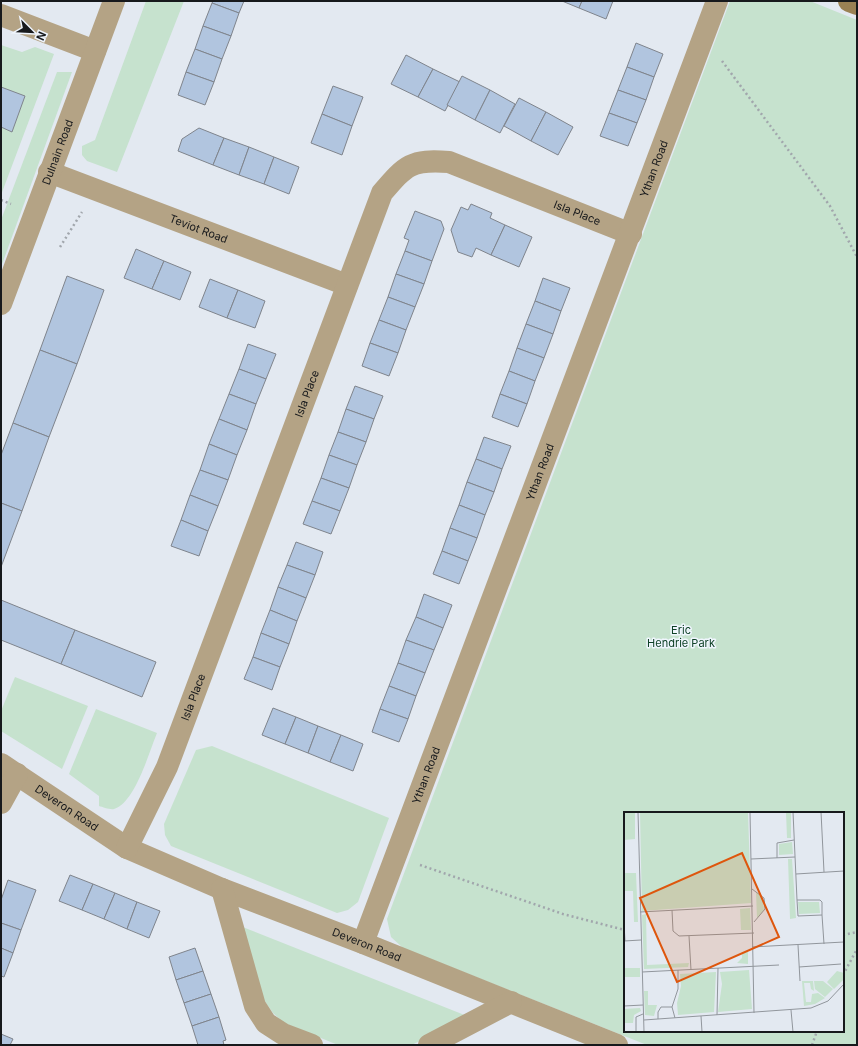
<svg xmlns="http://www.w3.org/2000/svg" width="858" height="1046" viewBox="0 0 858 1046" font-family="Inter,sans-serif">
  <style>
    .green { fill: #c6e2ce; fill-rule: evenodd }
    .building { fill: #b1c5df; stroke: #7f848c }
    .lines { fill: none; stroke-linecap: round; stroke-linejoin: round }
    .path { stroke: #a1a6ac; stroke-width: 2.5; stroke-dasharray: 2 3; stroke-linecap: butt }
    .street { stroke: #b4a385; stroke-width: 22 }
    .secondary { stroke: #9a8154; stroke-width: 22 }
    .labels { text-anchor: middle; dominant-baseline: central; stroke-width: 3; stroke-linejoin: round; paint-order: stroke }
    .street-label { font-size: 11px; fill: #17191c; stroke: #f0f6fe }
    .park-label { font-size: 11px; fill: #0e4126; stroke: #f0f6fe }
    .inset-road { fill: none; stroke: #91969c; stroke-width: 1 }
    .view { fill: #de560d; fill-opacity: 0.15; stroke: #de560d; stroke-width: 2 }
    .inset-edge { fill: none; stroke: #17191c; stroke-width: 2 }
  </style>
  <rect width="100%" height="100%" fill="#e3e9f1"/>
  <!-- green -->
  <g class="green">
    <polygon points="146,1 184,1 117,172 87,161 82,155 82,146 95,140"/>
    <path d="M730 1H810L857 20V1045H647L403 948 391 937 387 919ZM625 813H843V1031H625Z"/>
    <polygon points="1,45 22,52 35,47 54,54 1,195"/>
    <polygon points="57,72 72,72 1,267 1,220"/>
    <polygon points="15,677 88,706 62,769 1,731 1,711"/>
    <path d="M96 709 157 733C149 752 135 803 114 809 110 810 103 807 99 806V796L69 774Z"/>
    <polygon points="212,746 389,818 358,902 348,910 337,913 171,846 165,835 164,824 196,750"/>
    <polygon points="240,926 467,1016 412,1045 338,1045 284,1023 273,1013 264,1000"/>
  </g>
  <!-- building -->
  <g class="building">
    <polygon points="213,1 244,1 239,13 212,3"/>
    <polygon points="562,1 582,1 579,8"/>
    <polygon points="582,1 613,1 606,19 579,8"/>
    <polygon points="212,3 239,13 231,36 203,26"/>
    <polygon points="203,26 231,36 222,59 195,49"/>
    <polygon points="636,43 663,54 654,77 627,67"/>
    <polygon points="195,49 222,59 214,82 186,72"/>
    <polygon points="406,55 433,69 418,97 391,84"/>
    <polygon points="627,67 654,77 646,100 618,90"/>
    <polygon points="433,69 460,82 445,111 418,97"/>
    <polygon points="186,72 214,82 205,105 178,95"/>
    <polygon points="462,76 490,90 475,120 447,105"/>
    <polygon points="333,86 363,97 352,126 322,114"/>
    <polygon points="1,87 25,96 12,132 1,127"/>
    <polygon points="490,90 515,104 500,133 475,120"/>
    <polygon points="618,90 646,100 637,123 609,113"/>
    <polygon points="519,98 546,112 531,141 504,126"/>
    <polygon points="546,112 573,127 558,155 531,141"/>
    <polygon points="609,113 637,123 628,146 600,136"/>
    <polygon points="322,114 352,126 342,155 311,143"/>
    <polygon points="199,128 224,138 213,165 178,151 182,139"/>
    <polygon points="224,138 249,147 239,175 213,165"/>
    <polygon points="249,147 274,157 264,184 239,175"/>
    <polygon points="274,157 299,167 289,194 264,184"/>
    <polygon points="471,204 492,213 490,218 505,225 491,255 476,248 472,257 458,252 451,230 461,207 468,210"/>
    <polygon points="415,211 441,221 444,229 432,261 405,251 409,240 404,238"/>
    <polygon points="505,225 532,237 519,267 491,255"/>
    <polygon points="136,249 164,261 152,289 124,278"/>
    <polygon points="405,251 432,261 424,284 396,274"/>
    <polygon points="164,261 191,272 180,300 152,289"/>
    <polygon points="396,274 424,284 415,307 388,297"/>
    <polygon points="67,276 104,290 77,364 40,350"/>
    <polygon points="543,278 570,288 561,311 535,301"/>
    <polygon points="210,279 238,290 227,318 199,307"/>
    <polygon points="238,290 265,301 255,328 227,318"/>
    <polygon points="388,297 415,307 406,330 379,320"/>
    <polygon points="535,301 561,311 553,334 526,324"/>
    <polygon points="379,320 406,330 398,353 370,343"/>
    <polygon points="526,324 553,334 544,358 517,348"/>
    <polygon points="370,343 398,353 389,376 362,366"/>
    <polygon points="248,344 276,354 266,379 239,369"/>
    <polygon points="517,348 544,358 535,381 509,371"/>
    <polygon points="40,350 77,364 49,437 13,423"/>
    <polygon points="239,369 266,379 256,404 229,394"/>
    <polygon points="509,371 535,381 527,404 500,394"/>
    <polygon points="355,386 383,396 374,419 346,409"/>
    <polygon points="229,394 256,404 247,430 219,419"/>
    <polygon points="500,394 527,404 518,427 492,417"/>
    <polygon points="346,409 374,419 366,442 338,432"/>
    <polygon points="219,419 247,430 237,455 209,444"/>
    <polygon points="13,423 49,437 22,511 1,503 1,455"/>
    <polygon points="338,432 366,442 357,465 329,455"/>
    <polygon points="484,437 511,446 502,469 476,459"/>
    <polygon points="209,444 237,455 228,480 200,470"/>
    <polygon points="329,455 357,465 349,488 321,478"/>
    <polygon points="476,459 502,469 494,492 467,482"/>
    <polygon points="200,470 228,480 218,506 190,495"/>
    <polygon points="321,478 349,488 340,511 312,501"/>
    <polygon points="467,482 494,492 485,515 459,505"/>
    <polygon points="190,495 218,506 208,531 181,520"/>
    <polygon points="312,501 340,511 331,534 303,524"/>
    <polygon points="1,503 22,511 1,567"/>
    <polygon points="459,505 485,515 477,538 450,528"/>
    <polygon points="181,520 208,531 199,556 171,546"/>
    <polygon points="450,528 477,538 468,561 442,551"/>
    <polygon points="296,542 323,552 315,575 287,565"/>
    <polygon points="442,551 468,561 459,584 433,574"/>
    <polygon points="287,565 315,575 306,598 278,587"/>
    <polygon points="278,587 306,598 297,621 270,610"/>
    <polygon points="424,594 452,605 443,628 416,617"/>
    <polygon points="1,600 75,630 61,664 1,640"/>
    <polygon points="270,610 297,621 289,644 261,633"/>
    <polygon points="416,617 443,628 434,650 406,640"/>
    <polygon points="75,630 156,662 142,697 61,664"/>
    <polygon points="261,633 289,644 280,667 253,657"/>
    <polygon points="406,640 434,650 425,673 398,663"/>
    <polygon points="253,657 280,667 272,690 244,679"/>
    <polygon points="398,663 425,673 416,696 389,686"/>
    <polygon points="389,686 416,696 408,719 380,709"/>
    <polygon points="273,708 296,717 285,744 262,735"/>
    <polygon points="380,709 408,719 399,742 372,732"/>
    <polygon points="296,717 318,726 308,753 285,744"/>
    <polygon points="318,726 341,735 330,762 308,753"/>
    <polygon points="341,735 363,744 353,771 330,762"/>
    <polygon points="70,875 93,884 82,910 59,901"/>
    <polygon points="8,880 36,890 21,930 1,923 1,900"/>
    <polygon points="93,884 115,893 104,919 82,910"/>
    <polygon points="115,893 137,902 127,929 104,919"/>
    <polygon points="137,902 160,911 149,938 127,929"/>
    <polygon points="1,923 21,930 13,953 1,948"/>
    <polygon points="1,948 13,953 4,977 1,976"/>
    <polygon points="195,948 203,971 176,980 169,957"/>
    <polygon points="203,971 211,994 184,1003 176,980"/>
    <polygon points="211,994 219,1017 192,1026 184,1003"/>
    <polygon points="219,1017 226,1040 223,1041 224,1045 198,1045 192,1026"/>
    <polygon points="1,1034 13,1039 10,1045 1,1045"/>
  </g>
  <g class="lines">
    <!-- path -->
    <g class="path">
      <polyline points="722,61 830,206 857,257"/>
      <polyline points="1,200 11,204"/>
      <polyline points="60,247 82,212"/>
      <polyline points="420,865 563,914 625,930"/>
      <polyline points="843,935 857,932"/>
      <polyline points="843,975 857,949"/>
      <polyline points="812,1045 817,1031"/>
    </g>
    <!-- street -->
    <g class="street">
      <polyline points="1,15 95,51"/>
      <path id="s1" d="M49 172 347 285"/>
      <path id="s2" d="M1 304 114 1"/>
      <path id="s3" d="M1 764 127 848 222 889 363 943 617 1045"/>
      <polyline points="1,803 17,774"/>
      <path id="s4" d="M127 848 167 767 382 193C406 165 411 159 449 162L631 234"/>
      <polyline points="222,889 255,1006 266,1023 283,1034 312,1045"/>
      <path id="s5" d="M363 943 717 1"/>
      <polyline points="429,1045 511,1002"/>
    </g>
    <!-- secondary -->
    <polyline class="secondary" points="849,1 857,4"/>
  </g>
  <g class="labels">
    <!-- street labels -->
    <g class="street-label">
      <text stroke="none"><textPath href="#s2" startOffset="162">Dulnain Road</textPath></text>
      <text stroke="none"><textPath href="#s5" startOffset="827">Ythan Road</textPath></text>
      <text stroke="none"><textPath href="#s4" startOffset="920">Isla Place</textPath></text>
      <text stroke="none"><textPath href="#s1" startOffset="160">Teviot Road</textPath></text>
      <text stroke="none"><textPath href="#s4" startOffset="489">Isla Place</textPath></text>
      <text stroke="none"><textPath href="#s5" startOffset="503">Ythan Road</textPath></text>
      <text stroke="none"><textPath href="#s4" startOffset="165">Isla Place</textPath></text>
      <text stroke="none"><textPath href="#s5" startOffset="179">Ythan Road</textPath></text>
      <text stroke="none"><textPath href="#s3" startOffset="79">Deveron Road</textPath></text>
      <text stroke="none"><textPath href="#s3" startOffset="410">Deveron Road</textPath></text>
    </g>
    <!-- park labels -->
    <g class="park-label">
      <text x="681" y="630">Eric<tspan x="681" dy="13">Hendrie Park</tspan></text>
    </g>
  </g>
  <!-- overview -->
  <g transform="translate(624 812)">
    <rect width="220" height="220" fill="#e3e9f1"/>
    <path d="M0 0H11V27L0 28ZM16 0H124L127 91 18 99ZM162 0H167V26H163ZM168 30 169 42 155 43V32ZM164 47H168L172 106 166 107ZM0 61H12L14 110H10L9 79H0ZM132 80 139 86 140 98 133 106ZM174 90H195L196 101 175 102ZM126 96 127 118H117L116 97ZM22 102 23 153 65 151 64 155 20 157 18 103ZM118 140H124V152L113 151 118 146ZM0 156H16V165H0ZM125 158 128 197 94 200 98 172 96 160ZM213 159 220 161V167L210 177 203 170ZM92 160 90 200 54 203 53 191 57 174 56 162ZM178 169H189L190 179 187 177 186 171H180L182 190H187L188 182 194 181 201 186 191 192 180 194ZM190 169H199L209 177 201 185 191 177ZM20 179H24V193H33L30 204 21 203ZM16 196 17 199 10 203 9 211H0V197Z" fill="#c6e2ce"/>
    <path class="inset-road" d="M14 0 20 220M126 0 130 201M169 0 173 88M197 0 200 60M153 46V31L170 28M127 47 171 45M172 62 220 59M128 77 140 86 141 97 130 110M48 98 49 119 55 124 130 121M16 100 129 94M198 103 174 104 173 88H196L198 90V103L200 132M0 112 1 129M65 124 67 158M0 129 17 128M174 133 176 169M128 135 220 130M175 155 217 152M18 160 155 153M0 194 19 193M48 195 54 177V158M167 198 169 220M93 203 94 156M77 204 78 220M34 207V200L37 195H48L51 206M20 208 187 196 204 189 220 172M12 220V205L19 202"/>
    <path class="view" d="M118 41 155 125 53 170 16 86Z"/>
    <rect width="220" height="220" class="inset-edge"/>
  </g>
  <!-- border -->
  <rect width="858" height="1046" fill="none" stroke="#17191c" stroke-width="4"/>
  <!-- north arrow -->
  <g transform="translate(32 32) rotate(114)" stroke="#f0f6fe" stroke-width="3" paint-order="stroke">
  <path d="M0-3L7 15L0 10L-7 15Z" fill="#17191c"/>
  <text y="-6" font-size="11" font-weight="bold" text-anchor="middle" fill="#17191c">N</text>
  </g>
</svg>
